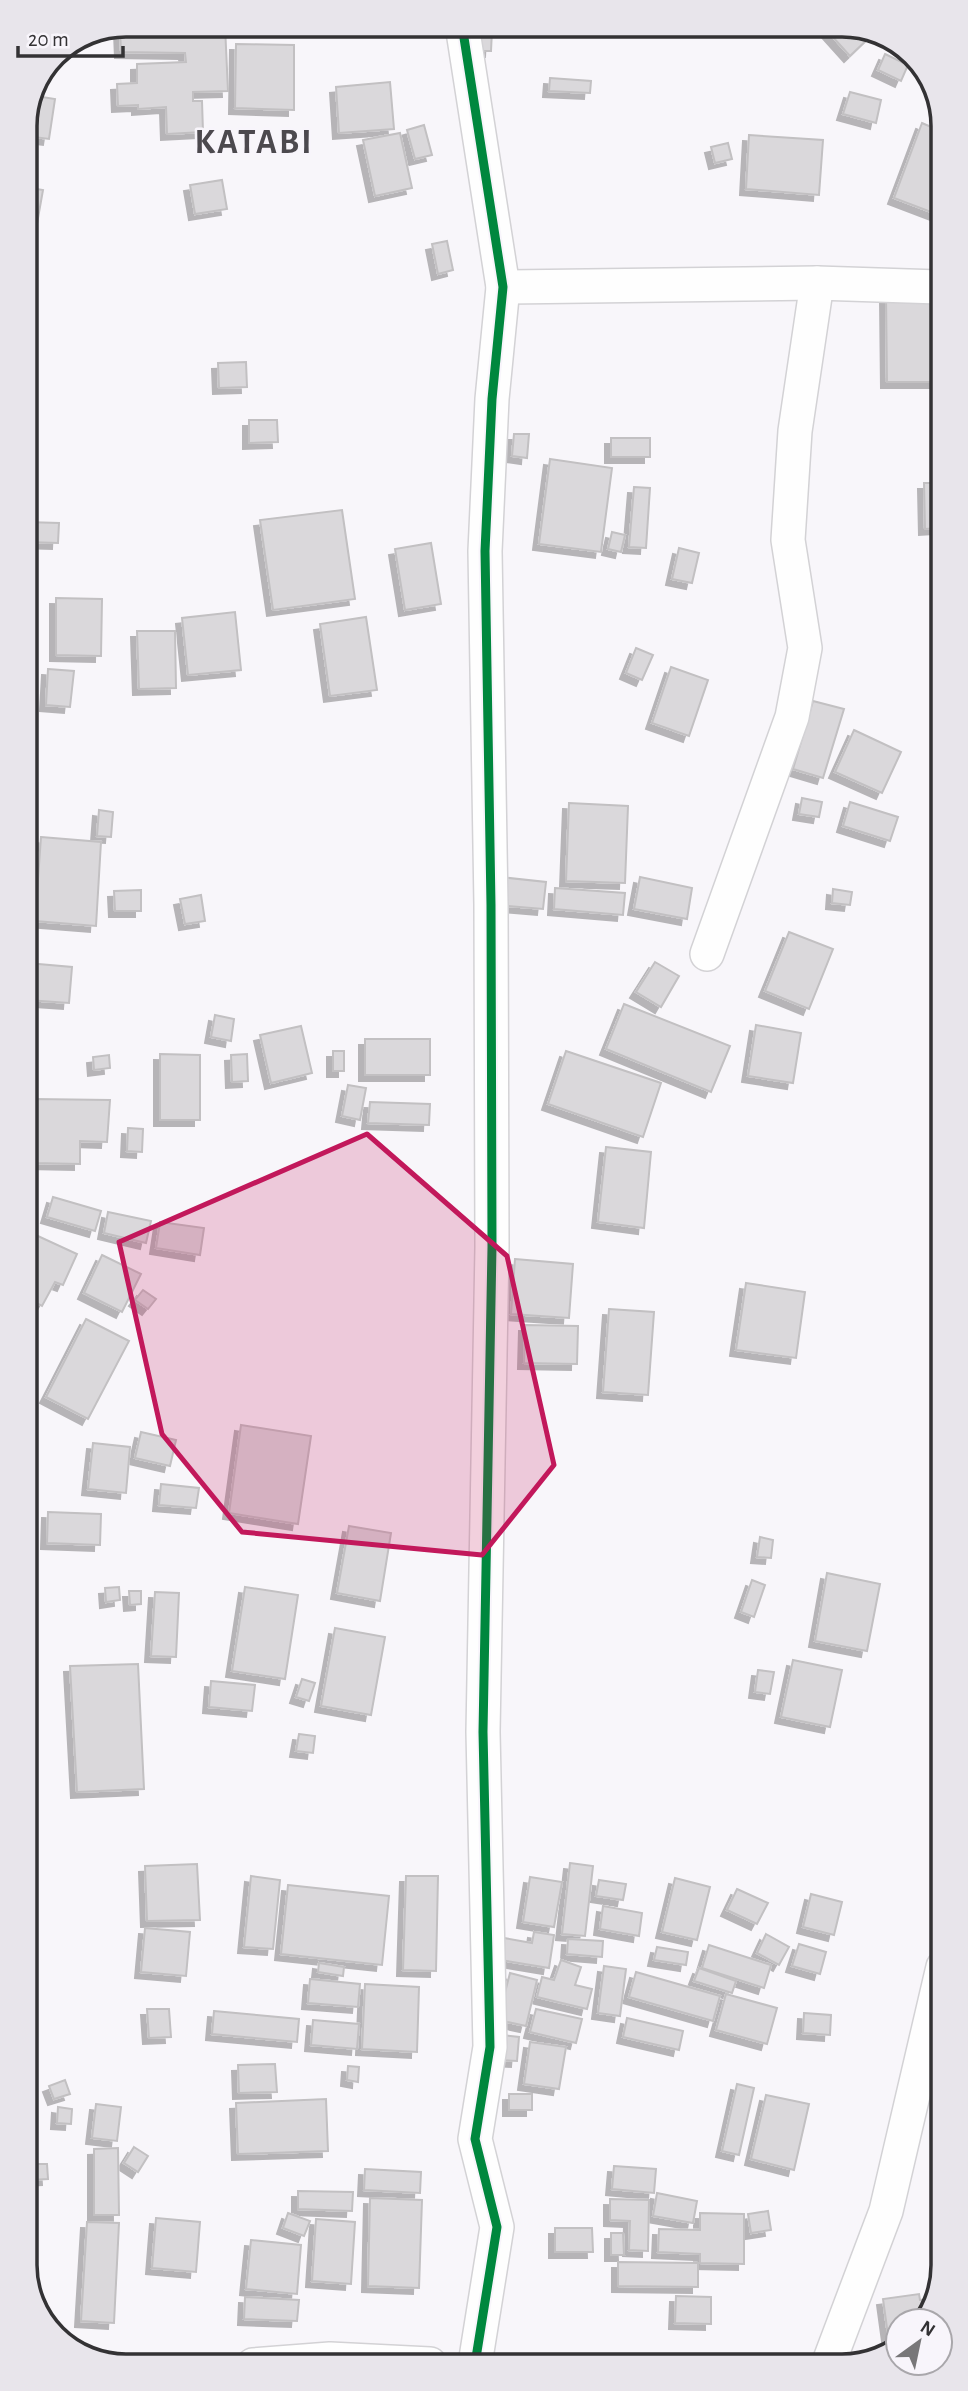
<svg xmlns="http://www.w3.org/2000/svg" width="968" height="2391" viewBox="0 0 968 2391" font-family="'Alegreya Sans',sans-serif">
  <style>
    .building { fill: #dad8db; stroke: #c2c0c2; stroke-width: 2; filter: url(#shadow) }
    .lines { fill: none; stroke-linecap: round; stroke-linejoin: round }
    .street-casing { stroke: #d3d2d5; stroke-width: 36 }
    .street { stroke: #fefefe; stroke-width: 33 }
    .cycleway-casing { stroke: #f8f5fb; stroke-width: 13 }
    .cycleway { stroke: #00873e; stroke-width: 9 }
    .marked { fill: #c2185b; fill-opacity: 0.2; stroke: #c2185b; stroke-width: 5; stroke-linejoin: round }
    .labels { text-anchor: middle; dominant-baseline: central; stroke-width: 5; stroke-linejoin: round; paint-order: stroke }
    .district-label { font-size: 35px; font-weight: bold; letter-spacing: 2px; fill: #4c494e; stroke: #f8f5fb }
    .rim { fill: none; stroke: #333234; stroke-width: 3.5 }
  </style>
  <defs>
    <filter id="shadow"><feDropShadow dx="-6" dy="6" stdDeviation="0" flood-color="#0004"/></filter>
  </defs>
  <rect width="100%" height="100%" fill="#f8f6fa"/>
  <!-- building -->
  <g class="building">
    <polygon points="126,24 225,26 228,91 193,92 193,101 202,101 203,132 167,134 166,107 138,109 138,105 118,106 117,84 137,83 137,64 186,62 185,53 121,52 120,27"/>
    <polygon points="822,25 849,25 873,34 850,56"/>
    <polygon points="476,30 492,30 491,51 476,51"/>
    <polygon points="236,44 294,45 294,110 235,108"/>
    <polygon points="885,54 908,65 901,81 878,70"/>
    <polygon points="550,78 591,81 590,93 549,91"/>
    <polygon points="390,82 394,129 339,133 336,87"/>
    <polygon points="850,92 881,100 876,123 843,114"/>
    <polygon points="36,96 55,99 49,139 26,136 29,110"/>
    <polygon points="922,123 938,130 939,215 894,198"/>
    <polygon points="424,125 432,155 415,159 407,130"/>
    <polygon points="400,133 412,188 375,196 363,140"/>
    <polygon points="749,135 823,140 819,195 746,189"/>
    <polygon points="728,143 732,159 715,163 711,147"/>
    <polygon points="222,180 227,209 195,214 190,185"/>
    <polygon points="25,187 43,190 35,235 25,234"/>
    <polygon points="447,241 453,270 438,274 432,244"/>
    <polygon points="886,295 939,295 939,382 887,382"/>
    <polygon points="246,362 247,387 219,388 218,363"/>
    <polygon points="249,420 277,420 278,442 249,443"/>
    <polygon points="514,434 529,434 527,458 512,456"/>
    <rect x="611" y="438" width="39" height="19"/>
    <polygon points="550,459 612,468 601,552 539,544"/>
    <polygon points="924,483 939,483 939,528 925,529"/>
    <polygon points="634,487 650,488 646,548 629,547"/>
    <polygon points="342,510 355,599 273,610 260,520"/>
    <polygon points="26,522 59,523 58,543 26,542"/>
    <polygon points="612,532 625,535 621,552 608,549"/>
    <polygon points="431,543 441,604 405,610 395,549"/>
    <polygon points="679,548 699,553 692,583 672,579"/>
    <polygon points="56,598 102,599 101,656 56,655"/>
    <polygon points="235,612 241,670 188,675 182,618"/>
    <polygon points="366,617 377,690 330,696 320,624"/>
    <polygon points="137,631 175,631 176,688 139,689"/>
    <polygon points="636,648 653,655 642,680 626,673"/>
    <polygon points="671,667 708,680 689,736 652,723"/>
    <polygon points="48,669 74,671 70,707 46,705"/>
    <polygon points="813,701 844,709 823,778 793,769"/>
    <polygon points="854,730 901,752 882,793 835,772"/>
    <polygon points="802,798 822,802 819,817 799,814"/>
    <polygon points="850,802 898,817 890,841 843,826"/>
    <polygon points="569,803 628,806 625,883 566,881"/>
    <polygon points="99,810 113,812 111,837 97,836"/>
    <polygon points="41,837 101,842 96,926 35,921"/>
    <polygon points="500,877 546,882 543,909 498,905"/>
    <polygon points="640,877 692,888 687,919 634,909"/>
    <polygon points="555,888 625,893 623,915 554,909"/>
    <polygon points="833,889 852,892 850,905 832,903"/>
    <polygon points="141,890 141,911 115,911 114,891"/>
    <polygon points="201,895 205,921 185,924 180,899"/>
    <polygon points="789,932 833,949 809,1009 765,991"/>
    <polygon points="655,962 679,976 661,1007 636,992"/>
    <polygon points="27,963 72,967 69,1003 27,1000"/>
    <polygon points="624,1004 730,1046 711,1092 606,1049"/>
    <polygon points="215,1015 234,1019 231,1041 211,1037"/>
    <polygon points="756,1025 801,1033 793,1083 748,1076"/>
    <polygon points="301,1026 312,1073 271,1083 260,1035"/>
    <rect x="365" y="1039" width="65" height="36"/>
    <rect x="333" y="1051" width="11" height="20"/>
    <polygon points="566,1051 661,1083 643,1137 548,1104"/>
    <polygon points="160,1054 200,1055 200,1120 160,1120"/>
    <polygon points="247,1054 248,1081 232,1082 231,1055"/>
    <polygon points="109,1055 110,1068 94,1070 93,1057"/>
    <polygon points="348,1085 366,1088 360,1120 342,1116"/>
    <polygon points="34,1099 110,1100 107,1142 80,1141 80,1164 34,1163"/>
    <polygon points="370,1102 430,1104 429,1125 368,1123"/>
    <polygon points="128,1128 143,1129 142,1152 127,1151"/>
    <polygon points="606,1147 651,1152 644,1228 598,1222"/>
    <polygon points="53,1197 101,1211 95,1231 47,1217"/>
    <polygon points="108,1212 151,1221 146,1243 104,1233"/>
    <polygon points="160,1222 204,1228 200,1255 156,1248"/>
    <polygon points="27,1231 77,1254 63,1285 55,1282 42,1306 27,1298"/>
    <polygon points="102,1255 141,1274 122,1312 84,1293"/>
    <polygon points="515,1259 573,1264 569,1318 511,1314"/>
    <polygon points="746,1283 805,1292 796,1358 736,1350"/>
    <polygon points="143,1290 156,1299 148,1309 135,1300"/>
    <polygon points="609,1309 654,1312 648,1395 603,1392"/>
    <polygon points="86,1319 129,1341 88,1419 46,1397"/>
    <polygon points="525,1325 578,1326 577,1364 524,1363"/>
    <polygon points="241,1425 311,1436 298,1524 229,1513"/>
    <polygon points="141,1432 176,1440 170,1466 135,1458"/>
    <polygon points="93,1443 130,1447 126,1493 88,1489"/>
    <polygon points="161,1484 199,1488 196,1508 159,1505"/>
    <polygon points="48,1512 101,1514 100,1545 47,1543"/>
    <polygon points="349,1526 391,1533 380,1601 337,1593"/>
    <polygon points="760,1537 773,1540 771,1558 757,1557"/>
    <polygon points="827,1573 880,1584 867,1651 815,1641"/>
    <polygon points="752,1580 765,1585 754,1617 741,1612"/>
    <polygon points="119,1587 120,1600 106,1602 105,1588"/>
    <polygon points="245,1587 298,1595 285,1679 232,1671"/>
    <polygon points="129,1591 141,1591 141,1604 130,1605"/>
    <polygon points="155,1592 179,1593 176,1657 151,1656"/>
    <polygon points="335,1628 385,1637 371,1715 321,1706"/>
    <polygon points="793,1660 842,1670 830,1727 781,1717"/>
    <polygon points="138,1664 144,1789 77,1792 70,1666"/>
    <polygon points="758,1670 774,1672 770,1694 755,1692"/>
    <polygon points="302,1679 315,1683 309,1701 296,1697"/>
    <polygon points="211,1681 255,1685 252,1711 209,1707"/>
    <polygon points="299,1734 315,1736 313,1753 296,1751"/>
    <polygon points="570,1863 593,1866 585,1936 562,1934"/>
    <polygon points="197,1864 200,1920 147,1921 145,1866"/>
    <polygon points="251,1876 280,1880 273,1949 244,1947"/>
    <polygon points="406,1876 438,1876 436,1971 403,1970"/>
    <polygon points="530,1877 562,1882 554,1927 523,1922"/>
    <polygon points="675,1878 710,1887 697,1940 662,1932"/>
    <polygon points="599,1880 626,1884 623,1900 596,1896"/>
    <polygon points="288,1885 389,1896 382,1965 281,1954"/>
    <polygon points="737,1889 768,1903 757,1924 727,1910"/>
    <polygon points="811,1894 842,1902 834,1935 803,1927"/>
    <polygon points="603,1906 642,1913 639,1936 600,1929"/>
    <polygon points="145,1928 190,1932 186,1976 141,1972"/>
    <polygon points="534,1932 554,1935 549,1968 501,1960 504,1938 532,1943"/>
    <polygon points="766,1934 789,1947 779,1965 757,1953"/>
    <polygon points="568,1939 603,1941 602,1957 567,1954"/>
    <polygon points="799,1944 826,1952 820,1974 792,1966"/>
    <polygon points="709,1945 771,1965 764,1988 702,1968"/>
    <polygon points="657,1947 688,1952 686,1965 654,1960"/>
    <polygon points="561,1960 581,1967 575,1985 592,1989 587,2009 537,1997 542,1977 554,1980"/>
    <polygon points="319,1963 344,1967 343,1976 318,1972"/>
    <polygon points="604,1966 626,1969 620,2016 598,2013"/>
    <polygon points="699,1968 736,1981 732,1993 694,1981"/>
    <polygon points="636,1972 720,1996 713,2021 629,1997"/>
    <polygon points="510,1973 537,1980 526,2026 498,2020"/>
    <polygon points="310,1979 360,1984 358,2007 308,2003"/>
    <polygon points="365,1984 419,1987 417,2052 362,2049"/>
    <polygon points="726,1994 777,2008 767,2044 716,2030"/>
    <polygon points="147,2009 169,2009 171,2037 149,2038"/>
    <polygon points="536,2009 582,2019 576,2043 530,2032"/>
    <polygon points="214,2011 299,2019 297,2042 212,2034"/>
    <polygon points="804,2013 831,2015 830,2035 803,2033"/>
    <polygon points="627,2018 683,2031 679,2050 623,2037"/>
    <polygon points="313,2020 359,2024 357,2049 311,2045"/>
    <polygon points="502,2035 519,2037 517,2061 500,2060"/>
    <polygon points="530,2042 566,2047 559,2089 524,2084"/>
    <polygon points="275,2064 277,2092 239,2093 238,2065"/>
    <polygon points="348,2066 359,2067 358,2082 347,2080"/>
    <polygon points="65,2080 70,2094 54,2099 49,2086"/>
    <polygon points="737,2084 754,2088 739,2155 722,2151"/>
    <rect x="509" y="2094" width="23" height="16"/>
    <polygon points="766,2095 809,2104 794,2170 751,2159"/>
    <polygon points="326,2099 328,2151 238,2154 236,2103"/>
    <polygon points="96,2104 121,2107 117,2141 92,2138"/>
    <polygon points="58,2107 72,2109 71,2124 57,2123"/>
    <polygon points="134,2147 148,2156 138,2172 124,2163"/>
    <polygon points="118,2148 119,2215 94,2215 94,2149"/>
    <polygon points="30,2164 47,2164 48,2179 31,2180"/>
    <polygon points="614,2166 656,2169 654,2193 612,2189"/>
    <polygon points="365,2169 421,2172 420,2193 364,2190"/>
    <polygon points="298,2191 353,2192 352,2211 298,2209"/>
    <polygon points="657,2193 697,2201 693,2223 653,2216"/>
    <polygon points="370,2198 422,2200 419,2288 368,2286"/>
    <polygon points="610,2199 649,2200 648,2251 629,2250 630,2221 610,2220"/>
    <polygon points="768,2211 771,2230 751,2233 748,2214"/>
    <polygon points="288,2213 310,2221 304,2236 283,2228"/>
    <polygon points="700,2213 744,2214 744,2264 700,2263 700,2254 658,2252 659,2229 700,2230"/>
    <polygon points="156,2218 200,2222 196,2272 152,2268"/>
    <polygon points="316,2219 355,2222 351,2284 312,2281"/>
    <polygon points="87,2222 119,2223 114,2323 81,2321"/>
    <polygon points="555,2228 592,2228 593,2252 555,2252"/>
    <polygon points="611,2233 623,2233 624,2255 611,2255"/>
    <polygon points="251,2240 301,2245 297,2294 246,2289"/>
    <polygon points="618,2262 698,2263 698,2287 618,2286"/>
    <polygon points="919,2294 920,2300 932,2299 925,2321 898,2321 898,2344 890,2350 883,2299"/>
    <polygon points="676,2296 711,2297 711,2324 675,2323"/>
    <polygon points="245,2297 299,2300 297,2321 244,2319"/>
  </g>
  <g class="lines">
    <defs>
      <g id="street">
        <polyline points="462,25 503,287 492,399 485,551 491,905 492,1247 483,1732 490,2047 475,2139 497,2227 475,2364"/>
        <polyline points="503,287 817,283 939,287"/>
        <polyline points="707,954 792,717 805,648 788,540 795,431 817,283"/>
        <polyline points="829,2362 886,2211 943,1967"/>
        <polyline points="253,2365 330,2359 430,2364"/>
      </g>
    </defs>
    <!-- street casing -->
    <use href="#street" class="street-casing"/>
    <!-- street -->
    <use href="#street" class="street"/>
    <defs>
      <polyline id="cycleway" points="462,25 503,287 492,399 485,551 491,905 492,1247 483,1732 490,2047 475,2139 497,2227 475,2364"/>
    </defs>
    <!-- cycleway casing -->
    <use href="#cycleway" class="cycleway-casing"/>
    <!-- cycleway -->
    <use href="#cycleway" class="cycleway"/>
  </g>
  <!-- marked area -->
  <path class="marked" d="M367 1134 507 1256 554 1465 482 1555 242 1532 162 1434 119 1242Z"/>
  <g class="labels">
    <!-- district labels -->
    <g class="district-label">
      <text x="254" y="142">KATABI</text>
    </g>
  </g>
  <!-- crop -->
  <path d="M0 0H968V2391H0ZM126 37H842A89 89 0 0 1 931 126V2265A89 89 0 0 1 842 2354H126A89 89 0 0 1 37 2265V126A89 89 0 0 1 126 37Z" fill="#e8e5eb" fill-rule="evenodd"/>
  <path class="rim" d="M126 37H842A89 89 0 0 1 931 126V2265A89 89 0 0 1 842 2354H126A89 89 0 0 1 37 2265V126A89 89 0 0 1 126 37Z"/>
  <!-- north arrow -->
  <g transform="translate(919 2342) rotate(33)"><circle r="33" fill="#f8f5fb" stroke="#a9a7ab" stroke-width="2"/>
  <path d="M0-5L12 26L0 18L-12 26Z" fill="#787779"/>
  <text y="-10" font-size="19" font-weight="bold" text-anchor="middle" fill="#333234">N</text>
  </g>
  <!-- scale -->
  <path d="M18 46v10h105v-10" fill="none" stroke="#333234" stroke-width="3.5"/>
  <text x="28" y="46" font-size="21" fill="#333234" stroke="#f8f5fb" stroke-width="5" paint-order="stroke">20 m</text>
</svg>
